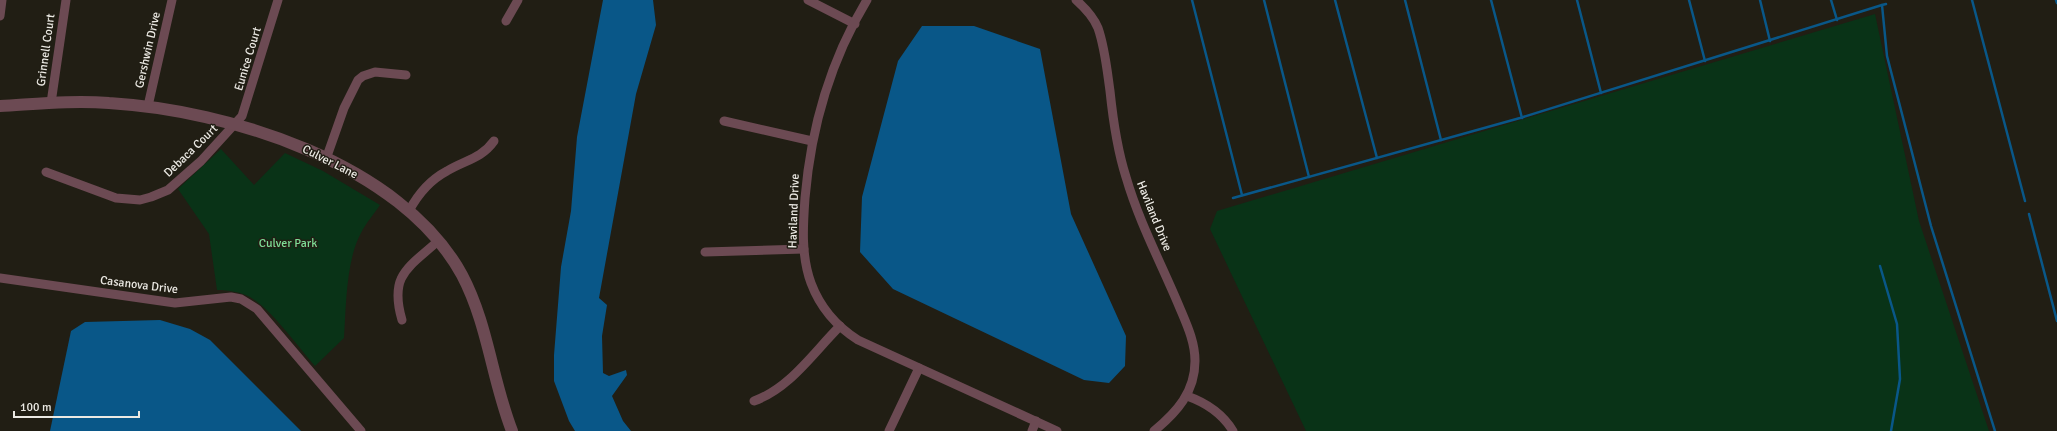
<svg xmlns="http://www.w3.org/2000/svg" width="2057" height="431" viewBox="0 0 2057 431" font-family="Signika,sans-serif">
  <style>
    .green { fill: #093317 }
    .water { fill: #095788 }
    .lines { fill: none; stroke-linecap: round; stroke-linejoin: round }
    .stream { stroke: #095788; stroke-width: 2.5 }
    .minor { stroke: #6c4a53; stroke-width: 9 }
    .tertiary { stroke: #6c4a53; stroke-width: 12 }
    .labels { text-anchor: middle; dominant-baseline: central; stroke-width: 3; stroke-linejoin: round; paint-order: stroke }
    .street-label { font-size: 12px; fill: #ebe9e3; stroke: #211e14 }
    .park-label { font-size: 12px; fill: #7fdd96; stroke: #211e14 }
  </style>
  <rect width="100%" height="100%" fill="#211e14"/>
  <!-- green -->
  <g class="green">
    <polygon points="1875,14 1919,221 1989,431 1306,431 1210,229 1217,211"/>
    <path d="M221 149 254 185 285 153 323 171 380 205C374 214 366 223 361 233 346 260 346 307 344 338L315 366C298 347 272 310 250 297 240 292 229 290 217 290L209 234 178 189Z"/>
  </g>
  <!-- water -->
  <g class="water">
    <polygon points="603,0 653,0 656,25 636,94 599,298 607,305 602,336 603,373 609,376 626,370 627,375 612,396 623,421 631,431 575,431 569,421 554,381 554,355 561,267 571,211 577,137"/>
    <polygon points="922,26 974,26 1040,49 1071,214 1126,336 1125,366 1109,383 1084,380 893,289 860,252 862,197 898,61"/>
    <polygon points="160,320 190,329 210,340 301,431 50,431 71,331 85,322"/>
  </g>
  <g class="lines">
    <!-- stream -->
    <g class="stream">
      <polyline points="1192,0 1242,195"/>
      <polyline points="1264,0 1309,177"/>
      <polyline points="1335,0 1377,158"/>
      <polyline points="1405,0 1441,140"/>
      <polyline points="1491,0 1522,118"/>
      <polyline points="1577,0 1601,93"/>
      <polyline points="1689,0 1705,61"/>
      <polyline points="1760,0 1770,41"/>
      <polyline points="1831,0 1837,20"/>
      <polyline points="1972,0 2025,201"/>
      <polyline points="2056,0 2057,3"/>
      <polyline points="1886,4 1882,5 1887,56 1931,226 1995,431"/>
      <polyline points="1233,198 1520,118 1882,5"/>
      <polyline points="2029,214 2057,321"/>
      <polyline points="1880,266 1897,324 1900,379 1891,431"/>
    </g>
    <!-- minor -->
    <g class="minor">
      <polyline points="808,0 855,24"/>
      <path d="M867 0C830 61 811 128 805 198 803 226 801 256 811 283 820 307 836 326 858 340L1057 431"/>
      <path d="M1076 0C1085 8 1093 16 1098 28 1105 48 1107 70 1110 91 1113 120 1117 149 1126 177 1139 222 1161 263 1179 306 1186 323 1195 341 1195 361 1195 392 1177 412 1154 431"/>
      <polyline points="0,16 2,0"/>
      <polyline points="506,21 518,0"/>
      <polyline points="51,103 66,0"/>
      <polyline points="148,106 172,0"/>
      <polyline points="724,121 812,141"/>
      <polyline points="326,159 344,108 358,80 363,76 375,72 406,75"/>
      <polyline points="46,172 116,198 140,200 151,197 168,190 201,161 242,116 278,0"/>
      <path d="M409 211C418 194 430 180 447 171 465 160 481 159 494 141"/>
      <polyline points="705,252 804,249"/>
      <polyline points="0,278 175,303 231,297 241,299 257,309 361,431"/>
      <path d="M402 320C389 275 408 268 438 241"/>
      <path d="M1187 396C1207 403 1222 413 1233 431"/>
      <path d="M754 401C790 388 813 353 840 326"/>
      <polyline points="889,431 919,368"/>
      <polyline points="1032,431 1036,421"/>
    </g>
    <!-- tertiary -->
    <path class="tertiary" d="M0 106C36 104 73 100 109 103 228 110 401 163 462 275 488 324 492 380 512 431"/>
  </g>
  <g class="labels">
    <!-- street labels -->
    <g class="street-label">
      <text transform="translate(46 50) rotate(-82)">Grinnell Court</text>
      <text transform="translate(148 50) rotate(-77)">Gershwin Drive</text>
      <text transform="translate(248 59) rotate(-73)">Eunice Court</text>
      <text transform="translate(191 151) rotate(-44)">Debaca Court</text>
      <text transform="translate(330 162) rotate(27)">Culver Lane</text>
      <text transform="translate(794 211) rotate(-88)">Haviland Drive</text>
      <text transform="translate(1154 216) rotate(68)">Haviland Drive</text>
      <text transform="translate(139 285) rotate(7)">Casanova Drive</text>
    </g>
    <!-- park labels -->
    <g class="park-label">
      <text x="288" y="243">Culver Park</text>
    </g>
  </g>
  <!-- scale -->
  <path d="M14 411v6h125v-6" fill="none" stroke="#ebe9e3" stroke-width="2"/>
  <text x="20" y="411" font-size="12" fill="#ebe9e3" stroke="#211e14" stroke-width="3" paint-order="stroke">100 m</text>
</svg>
